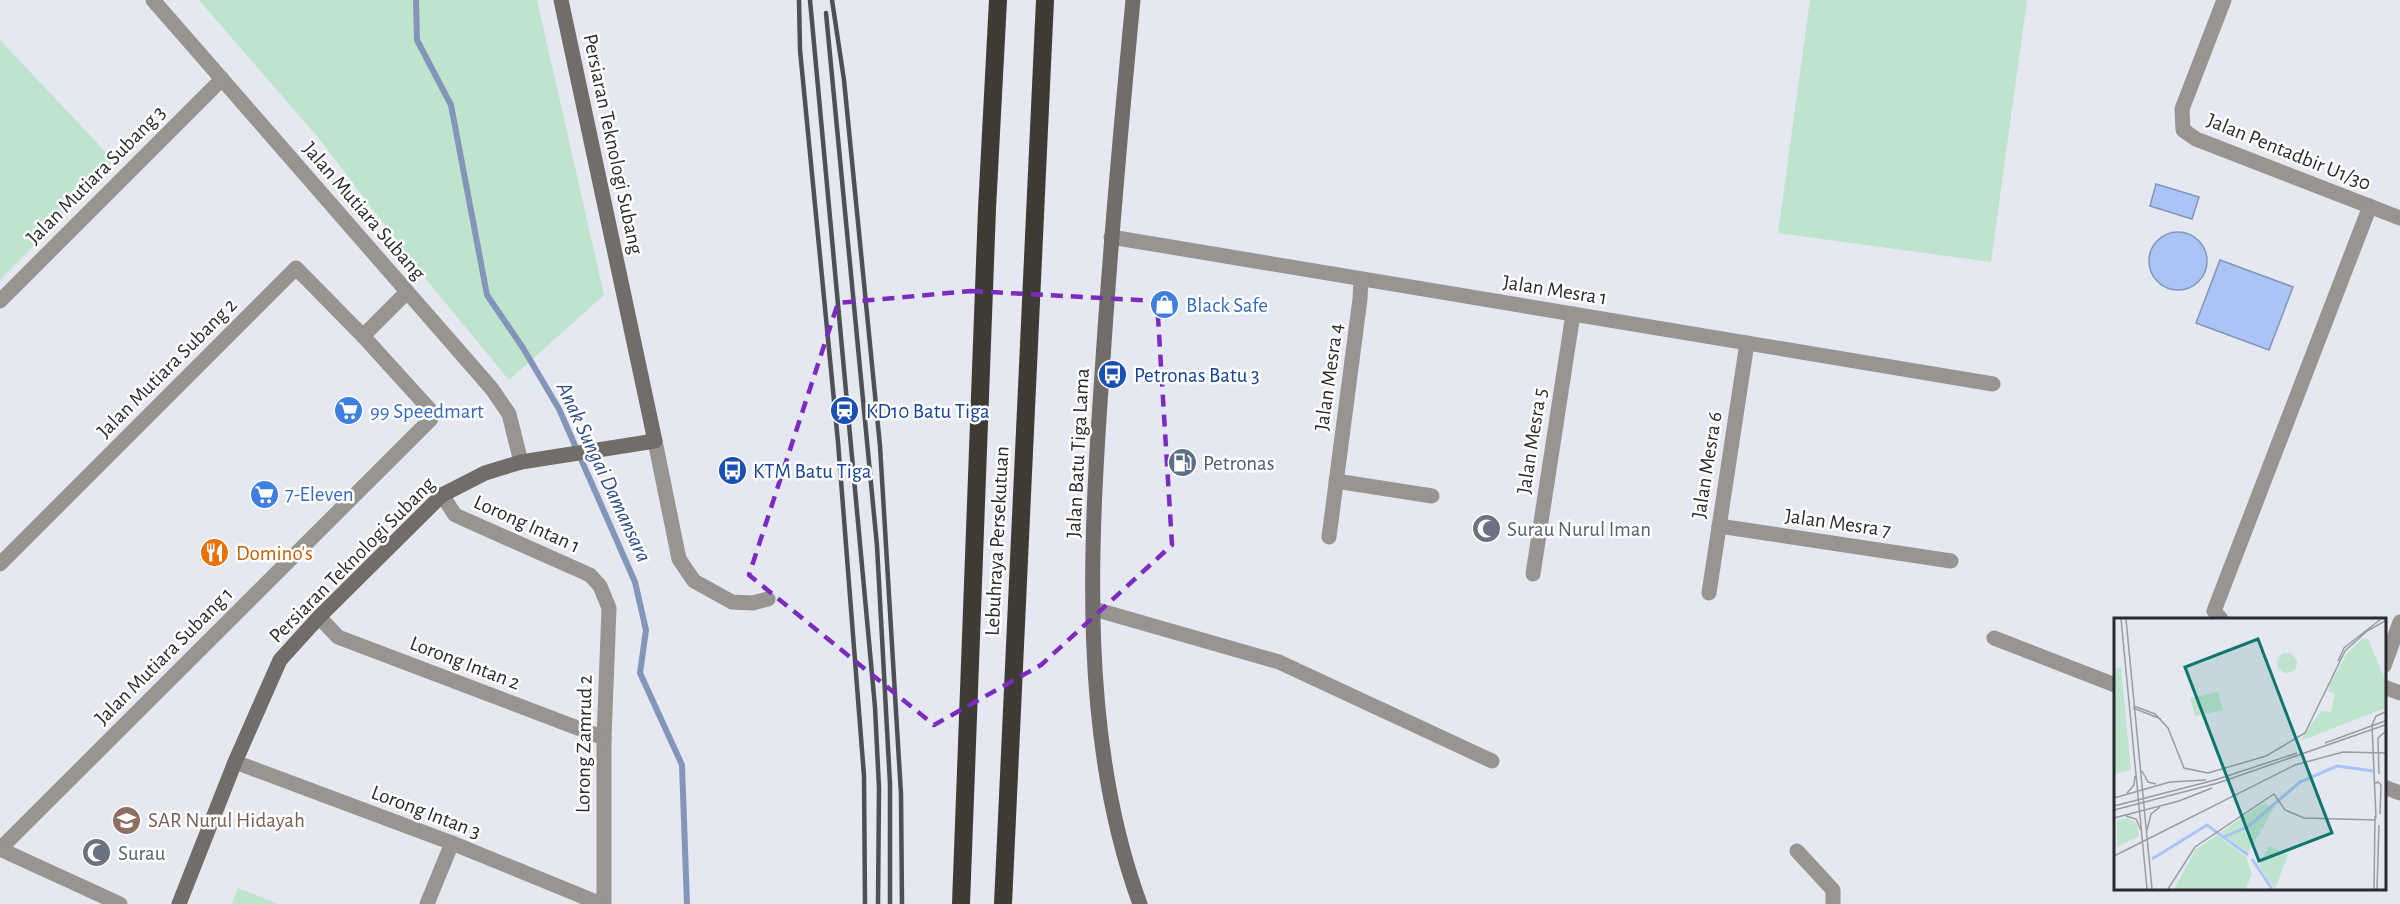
<svg xmlns="http://www.w3.org/2000/svg" width="2400" height="904" viewBox="0 0 2400 904" font-family="'Alegreya Sans',sans-serif">
  <style>
    .green { fill: #bee4ce }
    .water { fill: #a9c4f5; stroke: #8396ba; stroke-width: 1.5 }
    .lines { fill: none; stroke-linecap: round; stroke-linejoin: round }
    .stream { stroke: #8396ba; stroke-width: 6 }
    .street { stroke: #989591; stroke-width: 15 }
    .secondary { stroke: #726d68; stroke-width: 15 }
    .highway { stroke: #403a34; stroke-width: 18 }
    .rail { stroke: #4f5055; stroke-width: 4.5 }
    .marked { fill: none; stroke: #7b2cbf; stroke-width: 4.5; stroke-dasharray: 12 8; stroke-linejoin: round }
    .labels { text-anchor: middle; dominant-baseline: central; stroke-width: 5; stroke-linejoin: round; paint-order: stroke }
    .street-label { font-size: 21px; fill: #2a2b2f; stroke: #fff }
    .shop-label { font-size: 21px; fill: #366cbe; stroke: #fff; text-anchor: start }
    .transit-label { font-size: 21px; fill: #164399; stroke: #fff; text-anchor: start }
    .service-label { font-size: 21px; fill: #4e5e75; stroke: #fff; text-anchor: start }
    .worship-label { font-size: 21px; fill: #5b616d; stroke: #fff; text-anchor: start }
    .food-label { font-size: 21px; fill: #c56008; stroke: #fff; text-anchor: start }
    .education-label { font-size: 21px; fill: #785e54; stroke: #fff; text-anchor: start }
    .water-label { font-size: 22px; font-style: italic; fill: #2e4c88; stroke: #fff }
    .inset-river { fill: none; stroke: #a9c4f5; stroke-width: 3 }
    .inset-road { fill: none; stroke: #9a9ca3; stroke-width: 1.5 }
    .view { fill: #0f766e; fill-opacity: 0.15; stroke: #0f766e; stroke-width: 3 }
    .inset-edge { fill: none; stroke: #2a2b2f; stroke-width: 3 }
  </style>
  <rect width="100%" height="100%" fill="#e5e7f1"/>
  <!-- green -->
  <g class="green">
    <polygon points="199,0 537,0 604,295 509,380 425,278 321,141"/>
    <polygon points="1810,0 2027,0 1991,262 1778,233"/>
    <polygon points="0,40 116,163 0,280"/>
    <polygon points="238,888 279,904 232,904"/>
  </g>
  <!-- water -->
  <g class="water">
    <polygon points="2156,184 2199,197 2192,219 2150,206"/>
    <circle cx="2178" cy="261" r="29"/>
    <polygon points="2220,260 2293,287 2269,350 2196,323"/>
  </g>
  <g class="lines">
    <!-- stream -->
    <polyline class="stream" points="416,0 417,40 451,105 487,295 523,348 559,409 635,582 646,630 640,673 682,765 687,904"/>
    <!-- street -->
    <g class="street">
      <polyline points="153,0 492,389 509,414 521,462"/>
      <polyline points="2224,0 2182,109 2183,130 2196,139 2400,218"/>
      <polyline points="1111,237 1993,384"/>
      <polyline points="0,301 222,79"/>
      <polyline points="363,336 407,292"/>
      <polyline points="655,441 679,559 694,581 732,602 753,603 768,599"/>
      <polyline points="1336,481 1432,496"/>
      <polyline points="442,495 455,515 590,575 600,586 609,608 604,738 604,904"/>
      <polyline points="1719,526 1951,561"/>
      <polyline points="1329,537 1360,299 1361,279"/>
      <polyline points="0,564 296,268 363,336 432,412 431,419 0,849"/>
      <polyline points="1533,574 1573,314"/>
      <polyline points="1709,593 1747,343"/>
      <polyline points="1094,609 1279,662 1492,761"/>
      <polyline points="319,617 338,637 604,738"/>
      <polyline points="2221,619 2214,611 2370,206"/>
      <polyline points="1994,638 2115,685"/>
      <polyline points="2384,666 2400,622"/>
      <polyline points="2384,687 2400,693"/>
      <polyline points="235,762 452,843 601,904"/>
      <polyline points="2384,787 2400,793"/>
      <polyline points="0,849 120,904"/>
      <polyline points="1797,851 1833,890 1833,904"/>
      <polyline points="427,904 452,843"/>
    </g>
    <!-- secondary -->
    <g class="secondary">
      <path d="M1133 0C1121 125 1110 249 1102 374 1090 546 1079 739 1140 904"/>
      <polyline points="179,904 235,762 280,660 319,617 442,495 485,473 521,462 655,441 561,0"/>
    </g>
    <!-- highway -->
    <g class="highway">
      <polyline points="961,904 987,209 998,0"/>
      <polyline points="1003,904 1045,0"/>
    </g>
    <!-- rail -->
    <g class="rail">
      <polyline points="799,0 800,50 838,442 864,776 865,904"/>
      <polyline points="810,0 875,707 879,788 878,904"/>
      <polyline points="832,0 844,80 880,446 901,794 902,904"/>
      <polyline points="826,13 877,546 890,784 890,904"/>
    </g>
  </g>
  <!-- marked area -->
  <path class="marked" d="M971 291 1157 301 1172 545 1041 665 934 725 749 575 838 303Z"/>
  <!-- icons -->
  <defs>
    <symbol id="shop-disc" viewBox="-11 -11 22 22"><circle r="9.5" fill="#3f7fe0" stroke="#fff"/><path d="M-5-2.5h2.3a2.7 3.5 0 0 1 5.4 0H5L5.5 6h-11ZM-1.5-2.5h3a1.5 2.3 0 0 0-3 0Z" fill="#fff"/></symbol>
    <symbol id="bus-disc" viewBox="-11 -11 22 22"><circle r="9.5" fill="#1a4fb4" stroke="#fff"/><path d="M-5-6H5V4H4V6H2V4H-2V6H-4V4H-5ZM-3.5-4V0h7V-4ZM-3.5 1.2v1.5H-2V1.2ZM2 1.2v1.5H3.5V1.2Z" fill="#fff"/></symbol>
    <symbol id="supermarket-disc" viewBox="-11 -11 22 22"><circle r="9.5" fill="#3f7fe0" stroke="#fff"/><path d="M-6-5.5h2.5l.6 2H6L4.5 2H-2.5L-4.4-4H-6ZM-1.5 3.2a1.3 1.3 0 1 0 .1 0ZM3 3.2a1.3 1.3 0 1 0 .1 0Z" fill="#fff"/></symbol>
    <symbol id="station-disc" viewBox="-11 -11 22 22"><circle r="9.5" fill="#1a4fb4" stroke="#fff"/><path d="M-3-6H3Q5-6 5-4V2Q5 4 3 4L4.5 6H3L1.5 4h-3L-3 6H-4.5L-3 4Q-5 4-5 2V-4Q-5-6-3-6ZM-3.5-4v3h7v-3ZM-3.5 1v1.5H-2V1ZM2 1v1.5H3.5V1Z" fill="#fff"/></symbol>
    <symbol id="fuel-disc" viewBox="-11 -11 22 22"><circle r="9.5" fill="#5c6f8a" stroke="#fff"/><path d="M-5.5-6h7V0h2V4h1.3V-2.5L3-4.5l.8-.8L6-3V5H2.5V1h-1V6h-7ZM-4.2-4.7v3.2H.2V-4.7Z" fill="#fff"/></symbol>
    <symbol id="mosque-disc" viewBox="-11 -11 22 22"><circle r="9.5" fill="#6b7280" stroke="#fff"/><path d="M3.5-4.9A6 6 0 1 0 3.5 4.9A5 5 0 1 1 3.5-4.9Z" fill="#fff"/></symbol>
    <symbol id="restaurant-disc" viewBox="-11 -11 22 22"><circle r="9.5" fill="#e8710a" stroke="#fff"/><path d="M-5-6h1v4h1v-4h1v4h1v-4h1v5L-1.5 .5V6h-2V.5L-5-1ZM5-6V6H3V1.5H1.5Q1.5-4 5-6Z" fill="#fff"/></symbol>
    <symbol id="school-disc" viewBox="-11 -11 22 22"><circle r="9.5" fill="#8d6e63" stroke="#fff"/><path d="M0-5L7-2L0 1L-7-2ZM-4 1L0 2.5L4 1V4Q0 6-4 4Z" fill="#fff"/></symbol>
  </defs>
  <g fill-rule="evenodd">
    <use href="#shop-disc" x="1148" y="288" width="33" height="33"/>
    <use href="#bus-disc" x="1096" y="358" width="33" height="33"/>
    <use href="#supermarket-disc" x="332" y="394" width="33" height="33"/>
    <use href="#station-disc" x="828" y="394" width="33" height="33"/>
    <use href="#fuel-disc" x="1166" y="446" width="33" height="33"/>
    <use href="#bus-disc" x="716" y="454" width="33" height="33"/>
    <use href="#supermarket-disc" x="248" y="478" width="33" height="33"/>
    <use href="#mosque-disc" x="1470" y="512" width="33" height="33"/>
    <use href="#restaurant-disc" x="198" y="536" width="33" height="33"/>
    <use href="#school-disc" x="110" y="804" width="33" height="33"/>
    <use href="#mosque-disc" x="80" y="836" width="33" height="33"/>
  </g>
  <g class="labels">
    <!-- street labels -->
    <g class="street-label">
      <text transform="translate(613 144) rotate(78)">Persiaran Teknologi Subang</text>
      <text transform="translate(2289 152) rotate(22)">Jalan Pentadbir U1/30</text>
      <text transform="translate(96 175) rotate(-45)">Jalan Mutiara Subang 3</text>
      <text transform="translate(364 211) rotate(49)">Jalan Mutiara Subang</text>
      <text transform="translate(1555 290) rotate(9)">Jalan Mesra 1</text>
      <text transform="translate(167 368) rotate(-45)">Jalan Mutiara Subang 2</text>
      <text transform="translate(1329 377) rotate(-82)">Jalan Mesra 4</text>
      <text transform="translate(1532 441) rotate(-81)">Jalan Mesra 5</text>
      <text transform="translate(1078 453) rotate(-87)">Jalan Batu Tiga Lama</text>
      <text transform="translate(1707 465) rotate(-81)">Jalan Mesra 6</text>
      <text transform="translate(1838 523) rotate(8)">Jalan Mesra 7</text>
      <text transform="translate(527 524) rotate(24)">Lorong Intan 1</text>
      <text transform="translate(997 541) rotate(-87)">Lebuhraya Persekutuan</text>
      <text transform="translate(352 560) rotate(-45)">Persiaran Teknologi Subang</text>
      <text transform="translate(164 656) rotate(-45)">Jalan Mutiara Subang 1</text>
      <text transform="translate(465 663) rotate(21)">Lorong Intan 2</text>
      <text transform="translate(584 744) rotate(-89)">Lorong Zamrud 2</text>
      <text transform="translate(426 812) rotate(21)">Lorong Intan 3</text>
    </g>
    <!-- shop labels -->
    <g class="shop-label">
      <text x="1186" y="305">Black Safe</text>
      <text x="370" y="411">99 Speedmart</text>
      <text x="285" y="494">7-Eleven</text>
    </g>
    <!-- transit labels -->
    <g class="transit-label">
      <text x="1134" y="375">Petronas Batu 3</text>
      <text x="866" y="411">KD10 Batu Tiga</text>
      <text x="753" y="471">KTM Batu Tiga</text>
    </g>
    <!-- service labels -->
    <g class="service-label">
      <text x="1203" y="463">Petronas</text>
    </g>
    <!-- worship labels -->
    <g class="worship-label">
      <text x="1507" y="529">Surau Nurul Iman</text>
      <text x="118" y="853">Surau</text>
    </g>
    <!-- food labels -->
    <g class="food-label">
      <text x="236" y="553">Domino's</text>
    </g>
    <!-- education labels -->
    <g class="education-label">
      <text x="148" y="820">SAR Nurul Hidayah</text>
    </g>
    <!-- water labels -->
    <g class="water-label">
      <text transform="translate(604 472) rotate(65)">Anak Sungai Damansara</text>
    </g>
  </g>
  <!-- overview -->
  <g transform="translate(2114 618)">
    <rect width="272" height="272" fill="#e5e7f1"/>
    <path d="M249 20 254 21 271 62V90L186 123 207 93 217 94 221 76 214 73 217 64 232 37ZM163 45a10 10 0 1 1 20 0a10 10 0 1 1-20 0ZM7 49 17 152 0 156V52ZM104 74 109 92 81 98 76 80ZM150 185 160 190 134 235 107 214ZM14 200 23 206 25 218 3 229V202ZM103 217 132 239 138 257 131 271H60L82 231ZM155 228 174 237 161 271 145 248Z" fill="#bee4ce"/>
    <path class="inset-river" d="M110 219 135 208 186 164 223 148 259 153M38 241 93 207 134 237M138 241 158 271"/>
    <path class="inset-road" d="M7 1 33 271M12 1 38 271M224 43 230 30 267 1M20 88 41 96 54 110 70 150 94 155 152 138 191 115 231 33 253 13 271 3M19 90 47 101M211 125 271 103M28 153 34 164 42 166M265 156 264 120 271 114M260 166 264 164 267 167 266 196M13 175 20 167 21 158M0 180 56 164 92 162M0 188 101 162 183 135M0 192 104 165 271 107M12 198 22 201 27 212M0 200 65 183 98 170M262 200 258 107 262 98 271 94M33 212 37 196 46 189M0 238 181 147 229 134 271 135M54 271 81 229 160 176 171 192 190 200 262 202M260 271 261 198M263 271 265 207"/>
    <path class="view" d="M144 21 218 215 145 243 71 49Z"/>
    <rect width="272" height="272" class="inset-edge"/>
  </g>
</svg>
